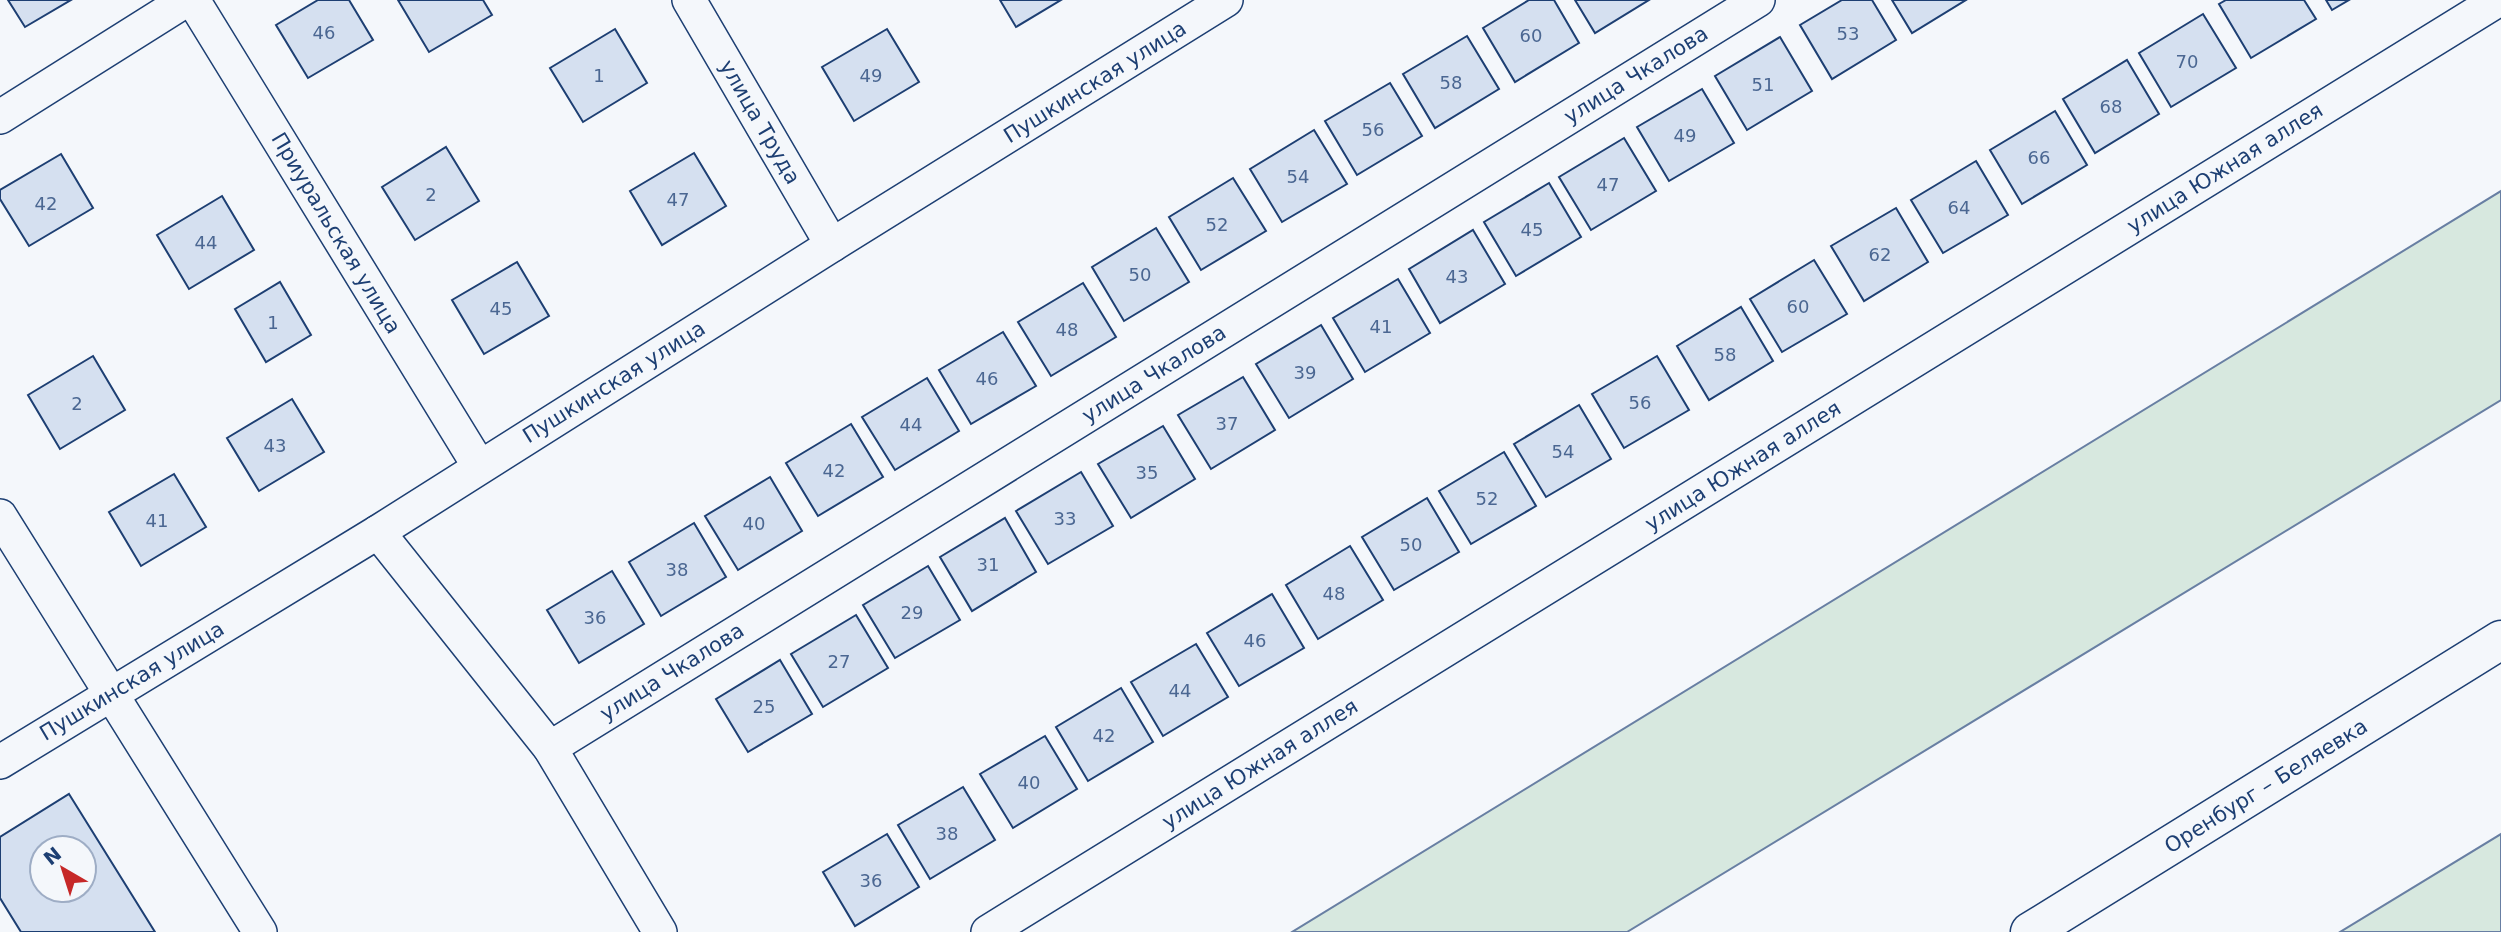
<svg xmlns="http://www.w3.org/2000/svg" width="2501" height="932" viewBox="0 0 2501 932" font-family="'DejaVu Sans',sans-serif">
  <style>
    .green { fill: #d7e8df; stroke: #687fa3; stroke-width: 2 }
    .building { fill: #d5e0f0; stroke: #1d3f73; stroke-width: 2; fill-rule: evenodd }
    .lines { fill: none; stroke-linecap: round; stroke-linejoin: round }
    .street-casing { stroke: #1d3f73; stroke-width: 36 }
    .secondary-casing { stroke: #1d3f73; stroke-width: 41 }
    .street { stroke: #f4f7fb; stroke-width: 33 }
    .secondary { stroke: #f4f7fb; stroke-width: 38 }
    .labels { text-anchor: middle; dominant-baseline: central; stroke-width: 5; stroke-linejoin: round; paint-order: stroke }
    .number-label { font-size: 18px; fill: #4b6792 }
    .street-label { font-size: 21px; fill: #1d3f73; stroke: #f4f7fb }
  </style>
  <rect width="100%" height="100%" fill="#f4f7fb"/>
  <!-- green -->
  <g class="green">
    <polygon points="2501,191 2501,400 1627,932 1292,932"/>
    <polygon points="2501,834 2501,932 2340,932"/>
  </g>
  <!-- building -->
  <g class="building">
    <polygon points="8,0 71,0 25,27"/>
    <polygon points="318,0 349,0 373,40 308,78 276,25"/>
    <polygon points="398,0 483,0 492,15 429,52"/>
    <polygon points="1000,0 1061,0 1016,27"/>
    <polygon points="1529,0 1554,0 1579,43 1515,82 1483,28"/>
    <polygon points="1575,0 1649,0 1595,33"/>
    <polygon points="1842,0 1872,0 1896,40 1832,79 1800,25"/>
    <polygon points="1892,0 1966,0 1912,33"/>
    <polygon points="2226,0 2304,0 2316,19 2251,58 2219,4"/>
    <polygon points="2326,0 2349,0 2332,10"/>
    <polygon points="2203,14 2236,68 2171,107 2139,53"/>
    <polygon points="615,29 647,83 583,122 550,68"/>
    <polygon points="887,29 919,82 854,121 822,67"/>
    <polygon points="1467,36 1499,89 1435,128 1403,74"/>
    <polygon points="1780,37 1812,91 1747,130 1715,76"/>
    <polygon points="2127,60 2159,114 2095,153 2063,99"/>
    <polygon points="1390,83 1422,136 1357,175 1325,121"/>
    <polygon points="1702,89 1734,143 1669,181 1637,127"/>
    <polygon points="2055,111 2087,165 2022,204 1990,150"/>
    <polygon points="1314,130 1347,184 1282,222 1250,169"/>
    <polygon points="1624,138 1656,191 1591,230 1559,177"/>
    <polygon points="446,147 479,201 415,240 382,187"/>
    <polygon points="694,153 726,206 662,245 630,191"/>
    <polygon points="61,154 93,208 29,246 0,199 0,190"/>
    <polygon points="1976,161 2008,215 1943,253 1911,200"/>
    <polygon points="1233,178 1266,231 1201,270 1169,217"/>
    <polygon points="1549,183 1581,237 1516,276 1484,222"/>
    <polygon points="222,196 254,250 189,289 157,235"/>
    <polygon points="1896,208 1928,262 1864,301 1831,246"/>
    <polygon points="1156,228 1189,282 1124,321 1092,267"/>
    <polygon points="1473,230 1505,284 1440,323 1409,269"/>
    <polygon points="1814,260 1847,314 1782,352 1750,299"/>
    <polygon points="517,262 549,316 484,354 452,300"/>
    <polygon points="1398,279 1430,333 1365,372 1333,318"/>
    <polygon points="280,282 311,335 266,362 235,309"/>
    <polygon points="1083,283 1116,337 1051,376 1018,322"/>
    <polygon points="1741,307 1773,361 1709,400 1677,346"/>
    <polygon points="1321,325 1353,379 1289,418 1256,364"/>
    <polygon points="1003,332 1036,386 971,424 939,370"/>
    <polygon points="93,356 125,410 60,449 28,395"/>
    <polygon points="1657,356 1689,410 1624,448 1592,394"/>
    <polygon points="1243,377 1275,430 1211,469 1178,415"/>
    <polygon points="927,378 959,431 895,470 862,417"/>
    <polygon points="292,399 324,452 259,491 227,438"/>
    <polygon points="1579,405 1611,459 1546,497 1514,444"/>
    <polygon points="851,424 883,477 818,516 786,463"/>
    <polygon points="1163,426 1195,479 1131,518 1098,464"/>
    <polygon points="1504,452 1536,506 1471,544 1439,491"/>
    <polygon points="1081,472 1113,526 1048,564 1016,511"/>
    <polygon points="174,474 206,527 141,566 109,512"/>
    <polygon points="770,477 802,531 738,570 705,516"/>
    <polygon points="1427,498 1459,552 1394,590 1362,537"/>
    <polygon points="1005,518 1036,572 972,611 940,557"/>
    <polygon points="694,523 726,577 661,616 629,562"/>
    <polygon points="1350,546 1383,600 1318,639 1286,585"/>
    <polygon points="928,566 960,620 895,658 863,605"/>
    <polygon points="612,571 644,624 579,663 547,610"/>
    <polygon points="1272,594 1304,648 1239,686 1207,633"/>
    <polygon points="856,615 888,668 823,707 791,654"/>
    <polygon points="1196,644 1228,697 1163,736 1131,682"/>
    <polygon points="780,660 812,714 748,752 716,699"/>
    <polygon points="1121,688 1153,742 1088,781 1056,727"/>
    <polygon points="1045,736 1077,789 1013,828 980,774"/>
    <polygon points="963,787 995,840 930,879 898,825"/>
    <path d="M69 794 155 932H21L0 898V837ZM42 848H84V890H42Z"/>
    <polygon points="887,834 919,887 855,926 823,872"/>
  </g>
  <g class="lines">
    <defs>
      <g id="street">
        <polyline points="193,0 479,466"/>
        <polyline points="689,0 832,245"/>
        <polyline points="0,117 186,0"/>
        <polyline points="0,516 260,932"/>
        <polyline points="378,532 550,748 660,932"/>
        <polyline points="550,748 1758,0"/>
        <polyline points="0,762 378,532 832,245 1226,0"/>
        <polyline points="988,932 2498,0"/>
      </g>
      <polyline id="secondary" points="2030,932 2501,640"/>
    </defs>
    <!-- street casing -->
    <use href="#street" class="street-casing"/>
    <!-- secondary casing -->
    <use href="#secondary" class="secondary-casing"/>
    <!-- street -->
    <use href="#street" class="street"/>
    <!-- secondary -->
    <use href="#secondary" class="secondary"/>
  </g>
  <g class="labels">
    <!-- number labels -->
    <g class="number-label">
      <text x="324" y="32">46</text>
      <text x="1848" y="33">53</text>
      <text x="1531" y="35">60</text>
      <text x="2187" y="61">70</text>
      <text x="599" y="75">1</text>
      <text x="871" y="75">49</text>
      <text x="1451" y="82">58</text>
      <text x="1763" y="84">51</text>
      <text x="2111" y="106">68</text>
      <text x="1373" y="129">56</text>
      <text x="1685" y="135">49</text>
      <text x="2039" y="157">66</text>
      <text x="1298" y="176">54</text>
      <text x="1608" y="184">47</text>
      <text x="431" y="194">2</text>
      <text x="678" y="199">47</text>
      <text x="46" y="203">42</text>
      <text x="1959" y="207">64</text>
      <text x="1217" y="224">52</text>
      <text x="1532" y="229">45</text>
      <text x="206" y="242">44</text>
      <text x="1880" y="254">62</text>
      <text x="1140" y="274">50</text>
      <text x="1457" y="276">43</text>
      <text x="1798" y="306">60</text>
      <text x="501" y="308">45</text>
      <text x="273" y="322">1</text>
      <text x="1381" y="326">41</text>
      <text x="1067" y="329">48</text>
      <text x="1725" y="354">58</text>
      <text x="1305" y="372">39</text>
      <text x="987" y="378">46</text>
      <text x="1640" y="402">56</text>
      <text x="77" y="403">2</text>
      <text x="1227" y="423">37</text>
      <text x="911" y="424">44</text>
      <text x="275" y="445">43</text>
      <text x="1563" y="451">54</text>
      <text x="834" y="470">42</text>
      <text x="1147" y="472">35</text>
      <text x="1487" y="498">52</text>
      <text x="1065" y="518">33</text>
      <text x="157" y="520">41</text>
      <text x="754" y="523">40</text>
      <text x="1411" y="544">50</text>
      <text x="988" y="564">31</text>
      <text x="677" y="569">38</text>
      <text x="1334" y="593">48</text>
      <text x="912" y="612">29</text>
      <text x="595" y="617">36</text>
      <text x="1255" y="640">46</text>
      <text x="839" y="661">27</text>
      <text x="1180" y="690">44</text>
      <text x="764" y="706">25</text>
      <text x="1104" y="735">42</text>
      <text x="1029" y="782">40</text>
      <text x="947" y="833">38</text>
      <text x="871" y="880">36</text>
    </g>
    <!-- street labels -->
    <g class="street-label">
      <text transform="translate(1636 75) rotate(-32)">улица Чкалова</text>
      <text transform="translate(1095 82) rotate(-32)">Пушкинская улица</text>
      <text transform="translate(760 122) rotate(60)">улица Труда</text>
      <text transform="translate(2225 168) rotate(-32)">улица Южная аллея</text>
      <text transform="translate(336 233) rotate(59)">Приуральская улица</text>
      <text transform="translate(1154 374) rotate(-32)">улица Чкалова</text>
      <text transform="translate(614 382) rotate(-32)">Пушкинская улица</text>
      <text transform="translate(1743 466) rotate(-32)">улица Южная аллея</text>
      <text transform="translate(672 672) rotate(-32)">улица Чкалова</text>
      <text transform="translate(132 681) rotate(-31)">Пушкинская улица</text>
      <text transform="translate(1260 764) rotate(-32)">улица Южная аллея</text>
      <text transform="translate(2266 786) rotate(-32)">Оренбург – Беляевка</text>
    </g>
  </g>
  <!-- north arrow -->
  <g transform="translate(63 869) rotate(321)"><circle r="33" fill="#f4f7fb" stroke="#9eadc5" stroke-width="2"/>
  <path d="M0-5L12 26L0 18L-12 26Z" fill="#c62828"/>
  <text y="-10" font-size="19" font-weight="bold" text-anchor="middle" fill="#1d3f73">N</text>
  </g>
</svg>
